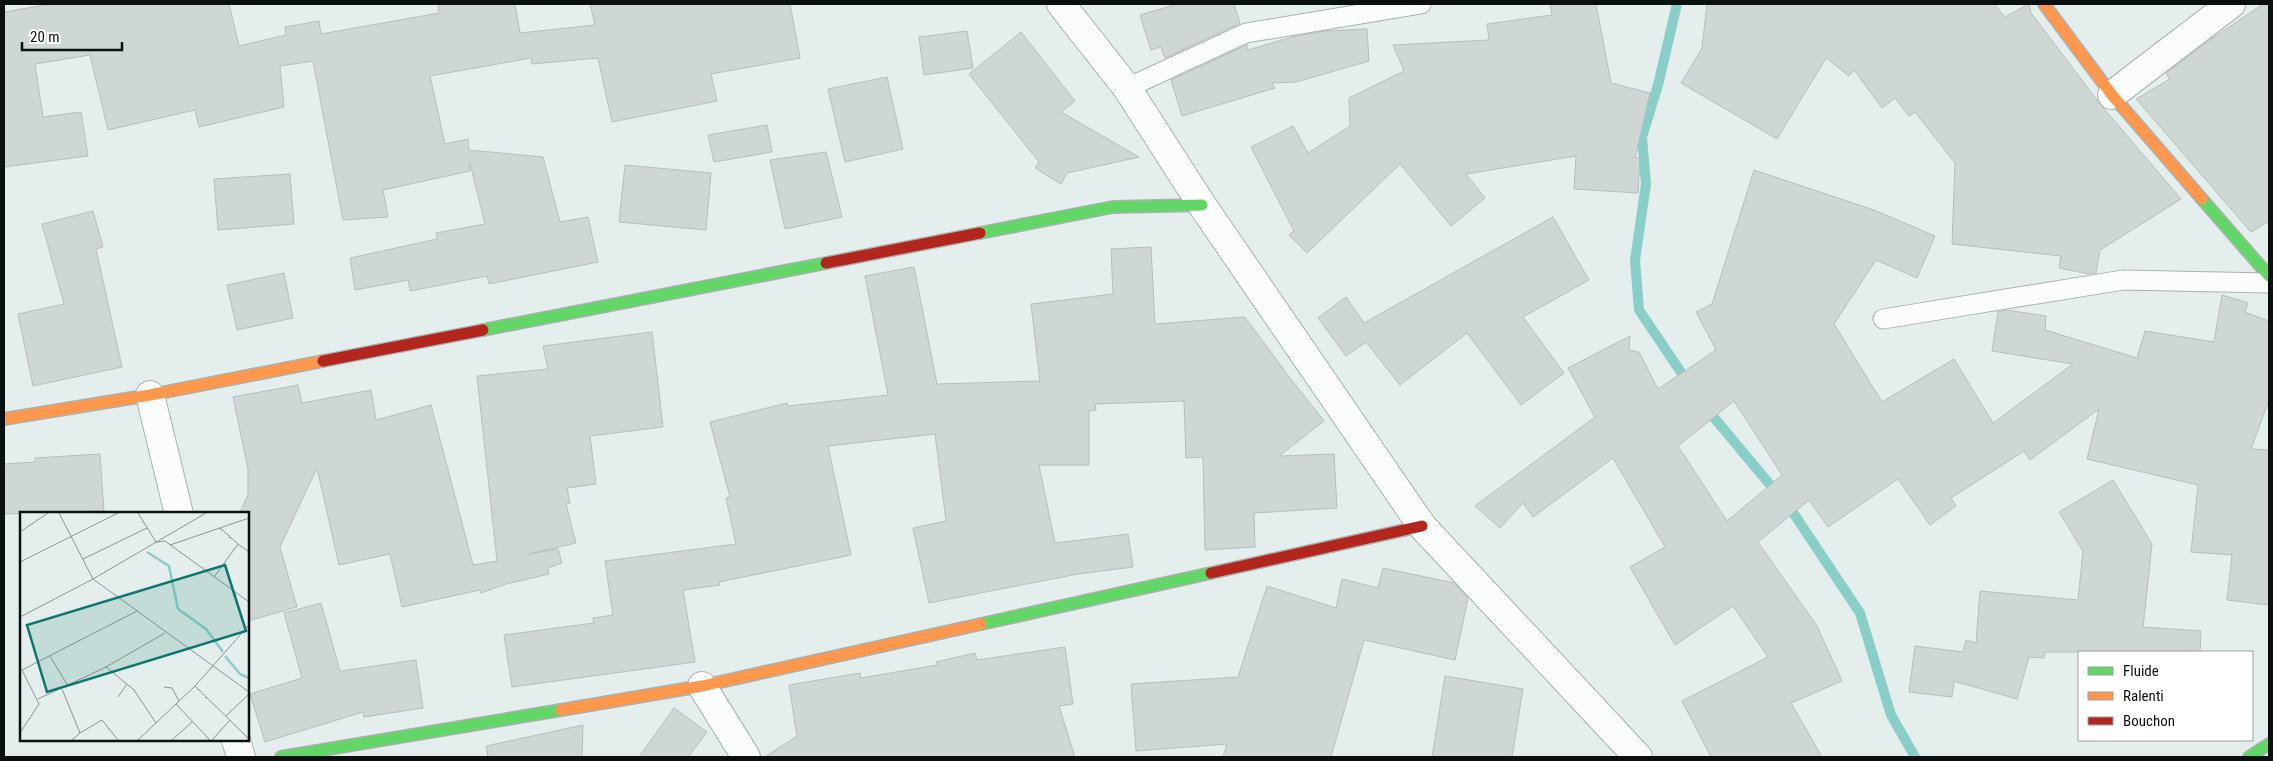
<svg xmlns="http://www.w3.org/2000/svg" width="2273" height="761" viewBox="0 0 2273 761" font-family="'Roboto Condensed',sans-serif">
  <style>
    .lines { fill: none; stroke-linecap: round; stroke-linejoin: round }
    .stream { stroke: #8acfc7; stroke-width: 10 }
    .building { fill: #cfd7d5; stroke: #b7bebd; fill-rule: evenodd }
    .lane-casing { stroke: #aab2b0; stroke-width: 21 }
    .street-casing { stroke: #aab2b0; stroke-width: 30 }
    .fast-casing { stroke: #aab2b0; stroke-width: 14 }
    .slow-casing { stroke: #aab2b0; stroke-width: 14 }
    .jam-casing { stroke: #aab2b0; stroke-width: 14 }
    .lane { stroke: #fbfcfc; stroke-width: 19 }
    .street { stroke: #fbfcfc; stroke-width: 28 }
    .fast { stroke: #63d668; stroke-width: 11 }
    .slow { stroke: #ff974d; stroke-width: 11 }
    .jam { stroke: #b3261e; stroke-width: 11 }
    .inset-river { fill: none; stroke: #8acfc7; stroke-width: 2.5 }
    .inset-road { fill: none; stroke: #8d9594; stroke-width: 1 }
    .view { fill: #0f766e; fill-opacity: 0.15; stroke: #0f766e; stroke-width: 2.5 }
    .inset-edge { fill: none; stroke: #0b1010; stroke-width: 2.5 }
  </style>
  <rect width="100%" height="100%" fill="#e4eeec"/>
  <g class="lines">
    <!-- stream -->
    <g class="stream">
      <polyline points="1677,4 1658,85 1642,137 1646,184 1635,260 1639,310 1689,384"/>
      <polyline points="1706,408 1792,511 1860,613 1891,715 1915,757"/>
    </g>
  </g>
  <!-- building -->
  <g class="building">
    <polygon points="51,4 229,4 239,46 286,35 285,27 319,21 321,34 439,13 438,4 515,4 520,33 595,25 590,4 790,4 800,58 711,74 717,101 612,122 598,58 532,64 531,58 430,76 445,144 468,139 469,150 543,157 560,222 588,217 598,262 489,284 487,276 410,291 408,280 355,290 350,258 437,239 436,233 485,224 470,163 470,171 383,190 388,217 343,220 313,61 280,66 284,107 199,127 195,110 108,130 90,55 35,64 43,117 81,112 88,156 4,167 4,12"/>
    <polygon points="1177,4 1234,4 1240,23 1165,58 1161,47 1151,50 1140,15"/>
    <polygon points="1550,4 1596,4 1611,83 1650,93 1635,158 1640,158 1638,193 1574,189 1576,156 1466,174 1485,198 1451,226 1400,164 1307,253 1289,235 1294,231 1251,147 1293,126 1308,153 1350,126 1349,98 1404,71 1393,45 1489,40 1487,24 1552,15"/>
    <polygon points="1707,4 1994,4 2005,17 2029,4 2031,13 2100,104 2181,199 2100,250 2096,273 2089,274 2059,268 2061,256 1952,244 1955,163 1915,112 1909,116 1895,98 1882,108 1854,70 1849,76 1826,58 1777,139 1681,83 1702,48"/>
    <polygon points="2263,4 2269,4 2269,221 2251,232 2136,99 2170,79 2166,73 2210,40"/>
    <polygon points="1367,29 1369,61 1296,82 1272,83 1275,88 1182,116 1171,80 1247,45 1248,50 1292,37 1325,31"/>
    <polygon points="967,31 973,68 924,75 919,37"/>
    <polygon points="1021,32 1075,101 1061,112 1139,157 1067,173 1061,184 1035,168 1039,162 969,74"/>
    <polygon points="887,77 903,149 845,162 828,89"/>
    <polygon points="767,125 772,152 714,162 708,135"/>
    <polygon points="826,152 842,217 785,229 770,160"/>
    <polygon points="625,165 711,173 706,230 619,222"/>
    <path d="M1754 170 1874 210 1935 236 1917 278 1876 260 1834 324 1882 402 1954 359 1993 423 2073 364 1992 351 1998 312 2006 310 2046 316 2045 330 2137 358 2145 331 2214 342 2222 295 2248 303 2245 312 2269 321V400L2251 449 2269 450V605L2227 600 2232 555 2191 552 2198 485 2087 459 2099 409 2030 460 2024 451 1951 498 1956 506 1930 525 1898 479 1828 527 1809 500 1758 542 1817 626 1842 681 1791 703 1822 757H1711L1682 701 1768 657 1733 606 1675 645 1630 567 1665 547 1613 458 1533 517 1523 503 1500 528 1475 506 1595 417 1568 368 1630 336 1629 350 1639 352 1658 389 1716 350 1696 312 1712 304ZM1734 401 1782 475 1727 521 1678 446Z"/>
    <polygon points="290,174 294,224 218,230 214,179"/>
    <polygon points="93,211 103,247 96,249 122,367 33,386 18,314 64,304 42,224"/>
    <polygon points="1553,217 1589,280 1523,317 1564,373 1521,405 1467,333 1400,385 1366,342 1346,356 1318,318 1346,297 1364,323"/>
    <polygon points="1151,247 1155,324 1245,317 1290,378 1324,421 1279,456 1334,454 1337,508 1254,513 1255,547 1205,550 1203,457 1186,458 1184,401 1095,404 1096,410 1089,411 1089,465 1039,465 1055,543 1128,534 1133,567 1078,574 929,603 913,528 946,521 935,434 828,446 851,555 719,582 720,585 683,590 695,662 512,687 504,635 594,623 593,618 613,615 605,561 736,544 726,498 730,497 710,422 787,403 788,406 888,395 865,276 914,267 937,384 1040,381 1031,304 1113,294 1111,249"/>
    <polygon points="284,273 293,318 237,330 227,285"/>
    <polygon points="652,332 663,427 590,436 596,484 567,488 570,503 566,504 576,543 529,554 558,549 562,563 548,568 549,574 506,584 481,593 480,590 402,607 390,554 339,565 317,468 280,547 297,607 248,621 248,514 239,514 248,495 248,469 233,397 298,385 302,403 371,390 376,420 431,405 473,565 497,561 477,376 548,369 543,346"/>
    <polygon points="100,454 104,511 4,514 4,464 35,462 35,458"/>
    <polygon points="2113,480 2152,544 2143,627 2201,631 2200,652 2045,652 2044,658 2029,657 2017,699 1954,681 1952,697 1909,692 1915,646 1963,652 1966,640 1976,643 1980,591 2078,600 2083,551 2059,512"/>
    <polygon points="1383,568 1454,583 1468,598 1455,660 1364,640 1331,757 1223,757 1227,744 1136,751 1131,684 1238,677 1267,586 1336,608 1342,579 1378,588"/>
    <polygon points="321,603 340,671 416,660 423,708 364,717 363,712 265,742 250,694 302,678 284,613"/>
    <polygon points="1065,647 1073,704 1059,706 1075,757 765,757 797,736 789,685 860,673 861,678 937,665 936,662 975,653 977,660"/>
    <polygon points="1445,676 1523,689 1512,757 1432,757"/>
    <polygon points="674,708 707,732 688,757 639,757"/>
    <polygon points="583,725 582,757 488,757 486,746"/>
  </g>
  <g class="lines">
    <defs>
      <g id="lane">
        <polyline points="1127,88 1246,33 1421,4"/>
        <polyline points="1883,319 2123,280 2269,283"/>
      </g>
      <g id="street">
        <polyline points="1061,4 1127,88 1202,205 1422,526 1638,757"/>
        <polyline points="2112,95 2231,4"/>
        <polyline points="150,395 179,514"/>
        <polyline points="702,686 746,757"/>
        <polyline points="236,740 241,757"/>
      </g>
      <g id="fast">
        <polyline points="2202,199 2269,276"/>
        <polyline points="980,233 1113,207 1202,205"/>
        <polyline points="483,330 826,263"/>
        <polyline points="981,624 1211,573"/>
        <polyline points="281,757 561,710"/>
        <polyline points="2249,757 2269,744"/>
      </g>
      <g id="slow">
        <polyline points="2044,4 2112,95 2202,199"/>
        <polyline points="4,419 150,395 323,361"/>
        <polyline points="561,710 702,686 981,624"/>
      </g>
      <g id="jam">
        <polyline points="826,263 980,233"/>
        <polyline points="323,361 483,330"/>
        <polyline points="1211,573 1422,526"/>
      </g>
    </defs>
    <!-- lane casing -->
    <use href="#lane" class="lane-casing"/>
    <!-- street casing -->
    <use href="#street" class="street-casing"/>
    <!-- fast casing -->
    <use href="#fast" class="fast-casing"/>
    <!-- slow casing -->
    <use href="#slow" class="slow-casing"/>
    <!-- jam casing -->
    <use href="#jam" class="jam-casing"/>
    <!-- lane -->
    <use href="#lane" class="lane"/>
    <!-- street -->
    <use href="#street" class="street"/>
    <!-- fast -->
    <use href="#fast" class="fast"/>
    <!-- slow -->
    <use href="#slow" class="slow"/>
    <!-- jam -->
    <use href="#jam" class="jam"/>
  </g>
  <!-- overview -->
  <g transform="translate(20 512)">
    <rect width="229" height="229" fill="#e4eeec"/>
    <path class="inset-river" d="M127 40 149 54 158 97 186 117 203 140M205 144 220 162 229 166"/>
    <path class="inset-road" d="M39 1 73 67 229 180M118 1 136 30 145 29 229 90M200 16 218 32M0 20 28 1M150 33 229 6M63 47 127 16M0 50 98 1M194 65 218 32 229 40M0 105 73 67 186 1M30 144 48 174M86 155 114 178 136 211M0 159 117 99M175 174 229 227M144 175 152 176 159 189M42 177 60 221 52 228M98 185 107 172M18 187 86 155 145 121M156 192 190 228M206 204 229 182M0 221 19 192 2 158M60 221 82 208 98 228M118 228 175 174 229 113M152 228 172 210M192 228 210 208"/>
    <path class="view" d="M205 53 226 119 27 180 7 113Z"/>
    <rect width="229" height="229" class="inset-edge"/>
  </g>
  <!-- border -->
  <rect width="2273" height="761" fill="none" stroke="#0b1010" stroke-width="10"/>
  <!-- legend -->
  <rect x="2078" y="651" width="175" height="90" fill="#ffffff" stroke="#9d9f9f"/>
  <rect x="2088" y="667" width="25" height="8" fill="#63d668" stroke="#9d9f9f"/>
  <text x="2123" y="676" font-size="15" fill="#0b1010">Fluide</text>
  <rect x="2088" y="692" width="25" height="8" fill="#ff974d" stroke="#9d9f9f"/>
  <text x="2123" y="701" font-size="15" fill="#0b1010">Ralenti</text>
  <rect x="2088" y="717" width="25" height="8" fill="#b3261e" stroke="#9d9f9f"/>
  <text x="2123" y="726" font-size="15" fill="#0b1010">Bouchon</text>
  <!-- scale -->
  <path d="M22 42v8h100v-8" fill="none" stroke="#0b1010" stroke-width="2.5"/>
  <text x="30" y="42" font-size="15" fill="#0b1010" stroke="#ffffff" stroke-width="4" paint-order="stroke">20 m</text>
</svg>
